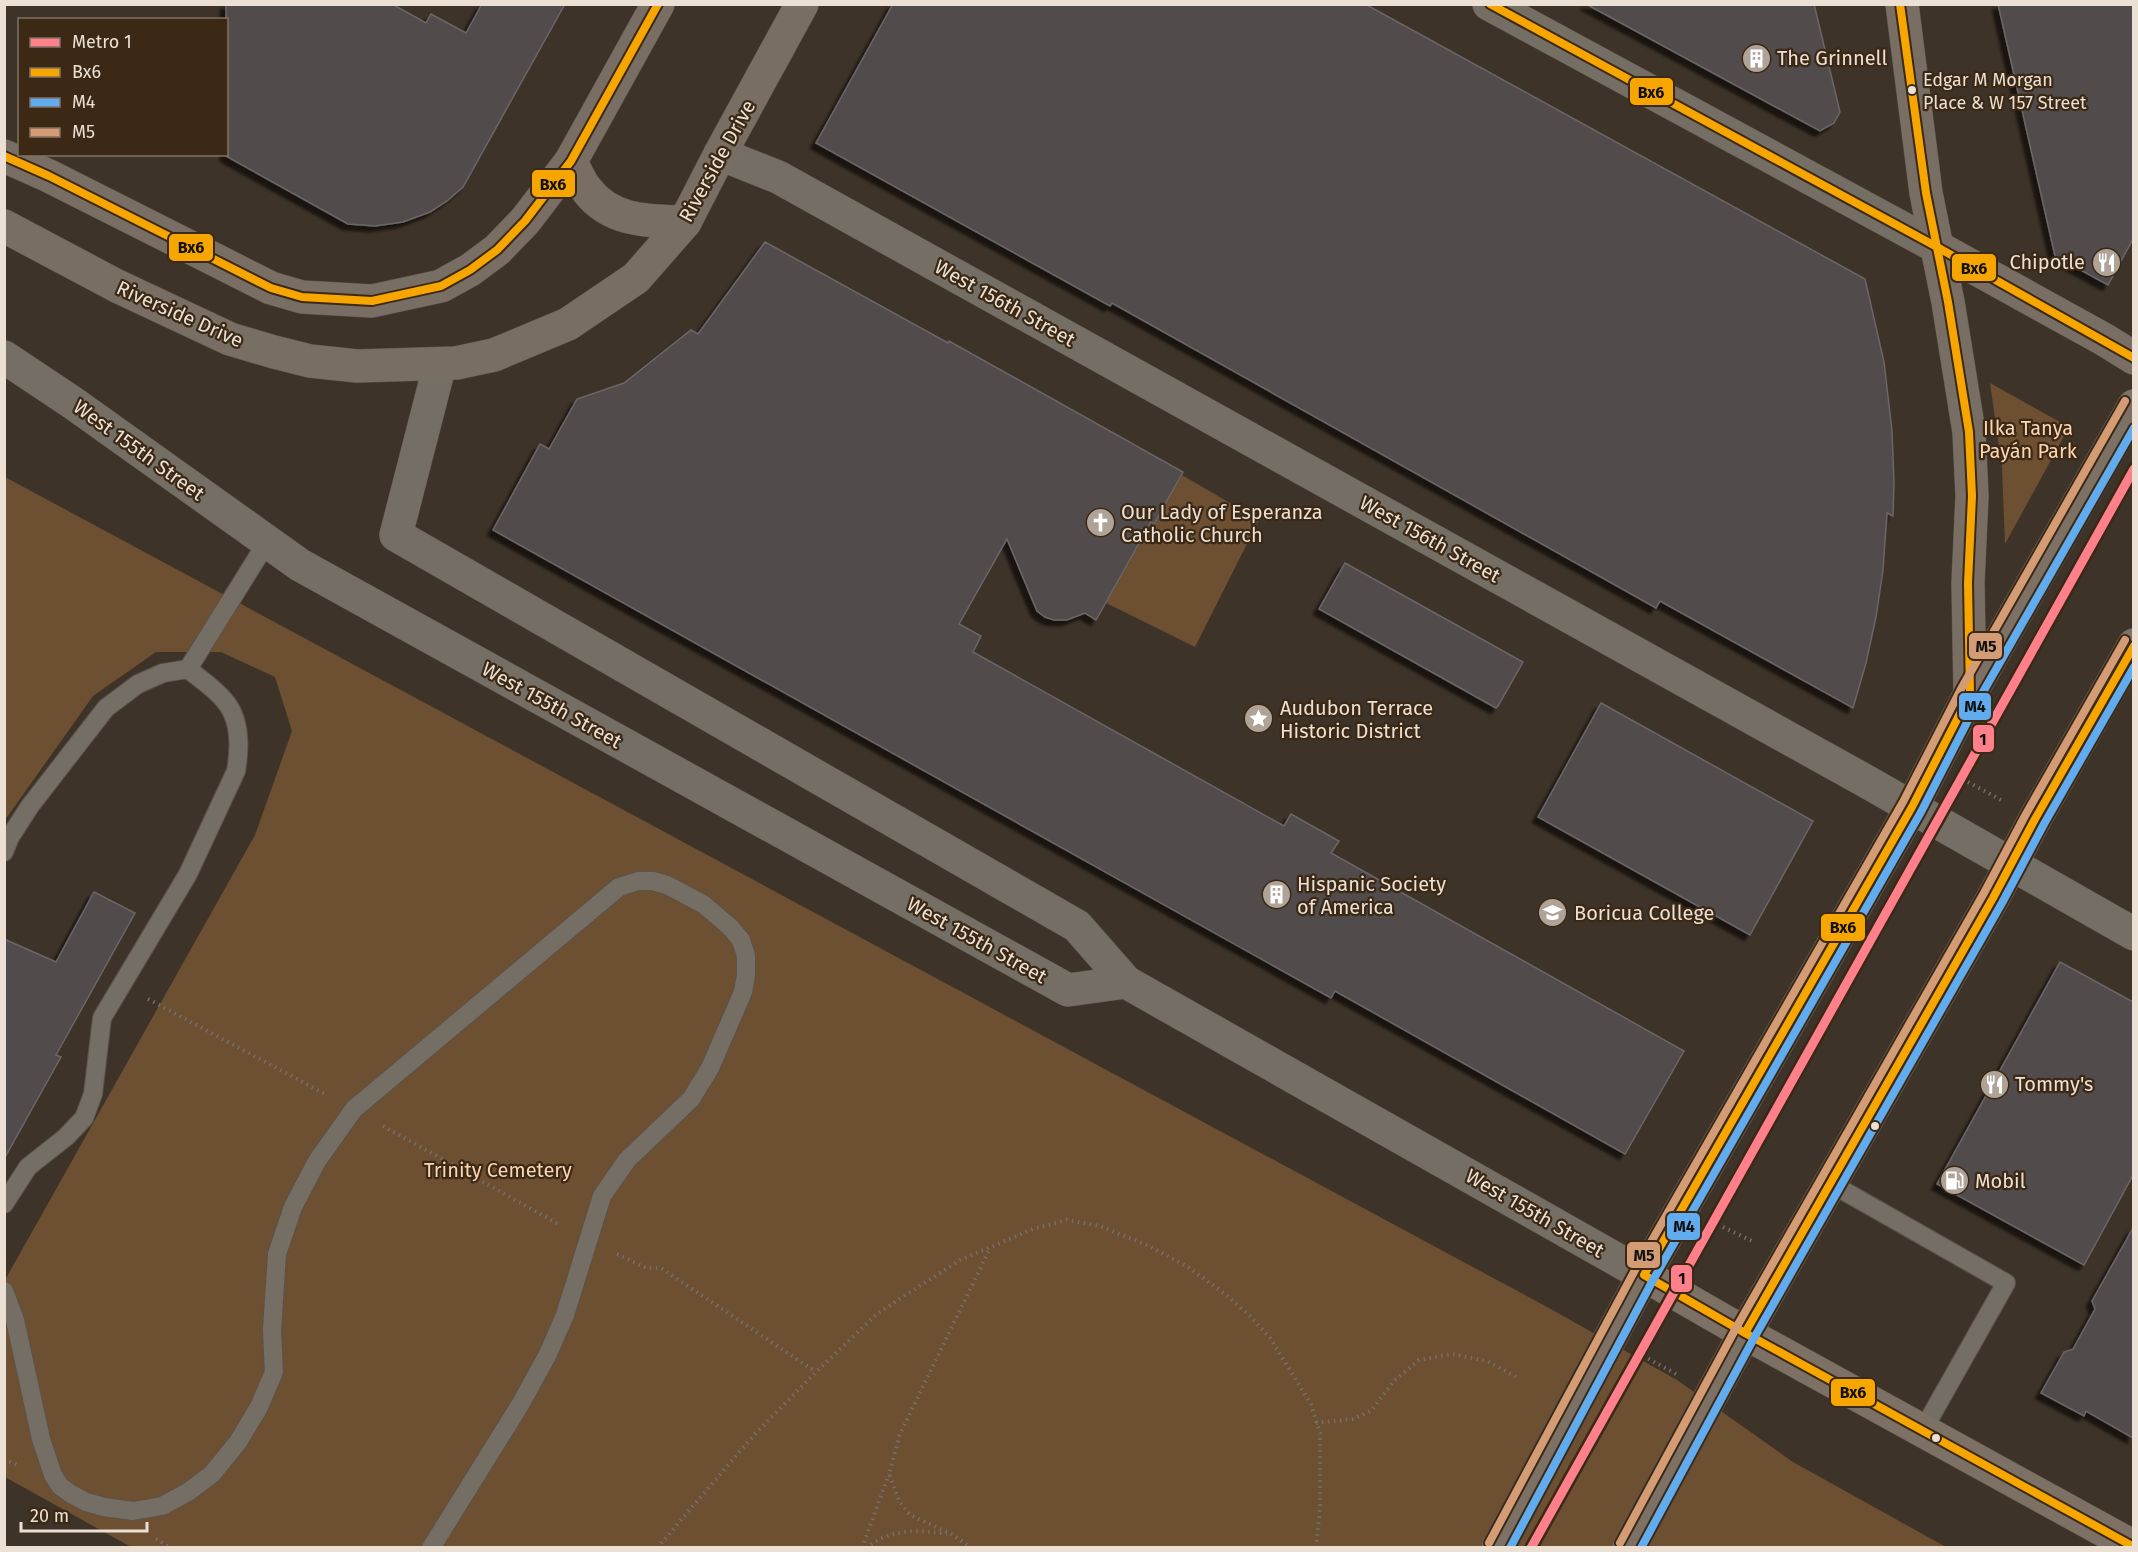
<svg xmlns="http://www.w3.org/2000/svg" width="2138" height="1552" viewBox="0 0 2138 1552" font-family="'Fira Sans',sans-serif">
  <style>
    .green { fill: #6d4f31 }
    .building { fill: #514b4c; stroke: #6b6667; stroke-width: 1.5; filter: url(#shadow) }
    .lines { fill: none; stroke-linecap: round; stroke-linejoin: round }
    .service-casing { stroke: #5c5249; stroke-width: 20 }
    .minor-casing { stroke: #5c5249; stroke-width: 34 }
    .tertiary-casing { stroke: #5c5249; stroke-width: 34 }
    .secondary-casing { stroke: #5c5249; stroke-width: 34 }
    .primary-casing { stroke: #5c5249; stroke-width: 34 }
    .path { stroke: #776f67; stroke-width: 4; stroke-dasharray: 1.5 4.5; stroke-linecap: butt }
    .service { stroke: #756e65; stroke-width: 18 }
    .minor { stroke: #756e65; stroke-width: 33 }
    .tertiary { stroke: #756e65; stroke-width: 33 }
    .secondary { stroke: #796e64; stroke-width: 33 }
    .primary { stroke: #7d7064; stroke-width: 33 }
    .bus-1-casing { stroke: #3b2916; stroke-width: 12 }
    .bus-2-casing { stroke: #3b2916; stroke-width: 12 }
    .bus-3-casing { stroke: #3b2916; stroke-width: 12 }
    .bus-1 { stroke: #f7a600; stroke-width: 8 }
    .bus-2 { stroke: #60acee; stroke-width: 8 }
    .bus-3 { stroke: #d39c74; stroke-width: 8 }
    .metro-1-casing { stroke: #3b2916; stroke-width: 14 }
    .metro-1 { stroke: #ff808b; stroke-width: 9 }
    .bus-dot { fill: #ece0d4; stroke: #3b2916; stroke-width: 2 }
    .labels { text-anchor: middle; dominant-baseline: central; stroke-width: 4.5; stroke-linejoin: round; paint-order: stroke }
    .bus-label { font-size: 18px; fill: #ece0d4; stroke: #3b2916; text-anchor: start }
    .poi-label { font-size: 20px; fill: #ece0d4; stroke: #3b2916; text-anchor: start }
    .street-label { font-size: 20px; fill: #ece0d4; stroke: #3b2916 }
    .park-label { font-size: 20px; fill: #fcd6b3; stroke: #3b2916 }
    .line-badge { stroke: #3b2916; stroke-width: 2 }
    .pale-badge-label { font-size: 16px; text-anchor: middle; font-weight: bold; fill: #111 }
  </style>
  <defs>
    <filter id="shadow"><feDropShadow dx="-5.5" dy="5.5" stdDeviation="1.5" flood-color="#0009"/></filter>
  </defs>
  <rect width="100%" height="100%" fill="#3e3328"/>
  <!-- green -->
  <g class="green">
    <polygon points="1990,383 2069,427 2005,544 2002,468"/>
    <polygon points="1182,475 1259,520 1195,647 1106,603 1151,522 1154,524"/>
    <polygon points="5,477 1549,1308 1677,1380 1793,1462 1946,1547 131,1547 5,1477 5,1280 255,835 292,731 275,677 221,652 156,652 93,696 5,820"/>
  </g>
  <!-- building -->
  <g class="building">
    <polygon points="226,4 392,4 426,23 431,14 466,33 482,4 565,4 463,187 447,201 430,212 403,222 375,226 348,224 226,156"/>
    <polygon points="893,4 1365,4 1865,279 1884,362 1892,431 1894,482 1893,516 1887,513 1883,570 1876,617 1866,663 1853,708 1660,601 1656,608 1112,303 1110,306 816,143"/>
    <polygon points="1586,4 1814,4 1840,112 1834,123 1820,131"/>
    <polygon points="1998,4 2133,4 2133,239 2108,285 2055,256"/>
    <polygon points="765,242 948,343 949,341 1183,472 1154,524 1151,522 1096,620 1085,613 1067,620 1054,620 1045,617 1037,611 1007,539 959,624 981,636 973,652 1284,826 1291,814 1339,841 1331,853 1684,1051 1625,1154 1335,991 1331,998 493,530 540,444 549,449 577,399 624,383 691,330 698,334"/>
    <polygon points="1345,563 1523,662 1498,706 1496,708 1319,609"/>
    <polygon points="1601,703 1813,821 1750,935 1538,817"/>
    <polygon points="94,892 135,913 56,1055 61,1057 4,1159 4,939 56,962"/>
    <polygon points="2060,962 2133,1002 2133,1175 2084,1265 1937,1184"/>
    <polygon points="2133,1228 2133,1438 2086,1411 2084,1416 2041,1393 2064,1352 2073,1349 2095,1309 2092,1301"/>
  </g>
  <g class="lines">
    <defs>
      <g id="service">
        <polyline points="4,852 10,837 30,806 106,708 138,684 163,673 188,669 267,542"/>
        <polyline points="1830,1183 2006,1283 1923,1430"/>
        <path d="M4 1204 28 1167 66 1137 84 1118 93 1094 102 1018 188 874 236 771C240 748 241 719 224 700 214 688 200 679 188 669"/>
        <polyline points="4,1291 15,1320 41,1439 53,1475 60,1486 71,1494 86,1502 104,1507 133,1511 162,1506 188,1492 212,1474 238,1442 259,1407 274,1372 272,1330 277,1254 293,1207 317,1161 354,1109 619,887 638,881 653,881 667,885 703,904 730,927 741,940 746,956 746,975 743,992 710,1068 691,1099 627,1160 602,1196 565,1315 548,1354 520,1405 431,1548"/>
      </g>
      <g id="minor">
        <polyline points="720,154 778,177 1862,779 2134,934"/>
        <polyline points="4,357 73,403 300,565 1068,990 1126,982"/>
        <polyline points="440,364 396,535 1077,926 1126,982 1644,1275"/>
      </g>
      <polyline id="tertiary" points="1489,4 1937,247"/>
      <g id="secondary">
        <polyline points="1902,4 1926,193 1948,302 1969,432 1972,496 1968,583 1970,694"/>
        <polyline points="4,156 49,176 271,288 302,297 372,301 441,286 470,270 497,250 525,221 571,161 658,4"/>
        <path d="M571 161C576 171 580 182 587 190 611 222 649 221 685 222"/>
        <polyline points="4,226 117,286 230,339 274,352 310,361 357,366 456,363 494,355 568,324 636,278 685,222 720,154 802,4"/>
        <polyline points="1937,247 2105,340 2134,358"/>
      </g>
      <g id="primary">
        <polyline points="1644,1275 1745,1333 2134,1547"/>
        <polyline points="1498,1548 1644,1275 1912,807 1970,694 2134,406"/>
        <polyline points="1629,1548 1745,1333 1993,898 2035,819 2134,645"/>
      </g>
    </defs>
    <!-- service casing -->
    <use href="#service" class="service-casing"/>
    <!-- minor casing -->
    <use href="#minor" class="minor-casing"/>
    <!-- tertiary casing -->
    <use href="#tertiary" class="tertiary-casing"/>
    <!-- secondary casing -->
    <use href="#secondary" class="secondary-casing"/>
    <!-- primary casing -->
    <use href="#primary" class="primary-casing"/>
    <!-- path -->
    <g class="path">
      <polyline points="1968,782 2001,800"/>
      <polyline points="148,999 327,1095"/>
      <polyline points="383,1126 560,1225"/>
      <polyline points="1723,1227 1752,1241"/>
      <polyline points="617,1254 646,1268 661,1268 816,1372"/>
      <polyline points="1643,1356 1678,1375"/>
      <polyline points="1316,1423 1353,1419 1371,1411 1394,1381 1419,1360 1451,1354 1487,1361 1518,1378"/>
      <polyline points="4,1459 17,1465"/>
      <polyline points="156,1539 171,1548"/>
      <polyline points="657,1548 753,1436 816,1372 878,1313 960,1260 1033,1229 1067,1220 1100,1226 1149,1246 1188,1267 1225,1294 1250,1316 1270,1338 1311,1404 1320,1433 1320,1507 1316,1548"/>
      <polyline points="862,1548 889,1474"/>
      <path d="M866 1548C892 1528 916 1530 947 1534"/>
      <polyline points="972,1548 951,1534 910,1515 899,1501 889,1474 900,1434 990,1248"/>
    </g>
    <!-- service -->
    <use href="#service" class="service"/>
    <!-- minor -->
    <use href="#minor" class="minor"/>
    <!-- tertiary -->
    <use href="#tertiary" class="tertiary"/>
    <!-- secondary -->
    <use href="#secondary" class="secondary"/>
    <!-- primary -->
    <use href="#primary" class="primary"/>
    <defs>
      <g id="bus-1">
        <polyline points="1490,4 1937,247 2134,358"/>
        <polyline points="1900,4 1926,193 1948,302 1969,432 1972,496 1968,583 1970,694 1912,807 1644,1275 1745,1333 2134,1547"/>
        <polyline points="4,156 49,176 271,288 302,297 372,301 441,286 470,270 497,250 525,221 571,161 658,4"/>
        <polyline points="1745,1333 1993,898 2035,819 2134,646"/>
      </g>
      <g id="bus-2">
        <polyline points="1510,1548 1653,1280 1921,812 1979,699 2134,428"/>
        <polyline points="1641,1548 1754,1338 2002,903 2044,824 2134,667"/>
      </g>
      <g id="bus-3">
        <polyline points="1489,1543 1635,1270 1903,802 1961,689 2125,401"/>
        <polyline points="1620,1543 1736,1328 1984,893 2026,814 2125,640"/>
      </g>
    </defs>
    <!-- bus-1 casing -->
    <use href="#bus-1" class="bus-1-casing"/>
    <!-- bus-2 casing -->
    <use href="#bus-2" class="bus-2-casing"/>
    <!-- bus-3 casing -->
    <use href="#bus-3" class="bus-3-casing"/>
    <!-- bus-1 -->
    <use href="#bus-1" class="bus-1"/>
    <!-- bus-2 -->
    <use href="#bus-2" class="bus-2"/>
    <!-- bus-3 -->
    <use href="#bus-3" class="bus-3"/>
    <defs>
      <polyline id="metro-1" points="1531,1548 2134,469"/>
    </defs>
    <!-- metro-1 casing -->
    <use href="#metro-1" class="metro-1-casing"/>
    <!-- metro-1 -->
    <use href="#metro-1" class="metro-1"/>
  </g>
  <!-- icons -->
  <defs>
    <symbol id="building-disc" viewBox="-11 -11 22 22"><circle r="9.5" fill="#afa398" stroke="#3b2916"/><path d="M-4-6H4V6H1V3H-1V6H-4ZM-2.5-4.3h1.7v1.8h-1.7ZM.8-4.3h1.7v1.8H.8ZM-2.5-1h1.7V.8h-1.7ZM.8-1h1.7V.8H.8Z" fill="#fff"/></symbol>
    <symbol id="restaurant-disc" viewBox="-11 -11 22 22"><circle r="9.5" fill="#afa398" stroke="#3b2916"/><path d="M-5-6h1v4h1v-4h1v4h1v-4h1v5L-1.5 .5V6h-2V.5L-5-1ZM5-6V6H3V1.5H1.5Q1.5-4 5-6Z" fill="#fff"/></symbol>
    <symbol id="church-disc" viewBox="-11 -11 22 22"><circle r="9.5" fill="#afa398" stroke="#3b2916"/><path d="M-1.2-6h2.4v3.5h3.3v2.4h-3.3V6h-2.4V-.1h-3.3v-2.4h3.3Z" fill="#fff"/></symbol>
    <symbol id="sight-disc" viewBox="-11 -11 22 22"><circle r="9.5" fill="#afa398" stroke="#3b2916"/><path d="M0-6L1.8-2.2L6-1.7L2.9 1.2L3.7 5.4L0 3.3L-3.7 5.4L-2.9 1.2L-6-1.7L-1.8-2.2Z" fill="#fff"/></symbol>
    <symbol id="university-disc" viewBox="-11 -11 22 22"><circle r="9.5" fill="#afa398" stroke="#3b2916"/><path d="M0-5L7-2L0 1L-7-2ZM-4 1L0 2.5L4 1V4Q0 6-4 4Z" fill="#fff"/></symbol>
    <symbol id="fuel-disc" viewBox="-11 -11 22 22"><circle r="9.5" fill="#afa398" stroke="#3b2916"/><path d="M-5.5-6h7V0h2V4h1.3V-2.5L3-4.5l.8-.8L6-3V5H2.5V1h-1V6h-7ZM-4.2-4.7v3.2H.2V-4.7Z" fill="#fff"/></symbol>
  </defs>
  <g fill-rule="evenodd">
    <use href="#building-disc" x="1740" y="42" width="33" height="33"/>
    <use href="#restaurant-disc" x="2090" y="246" width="33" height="33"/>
    <use href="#church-disc" x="1084" y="506" width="33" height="33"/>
    <use href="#sight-disc" x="1242" y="702" width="33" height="33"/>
    <use href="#building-disc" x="1260" y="878" width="33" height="33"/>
    <use href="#university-disc" x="1536" y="896" width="33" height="33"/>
    <use href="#restaurant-disc" x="1978" y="1068" width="33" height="33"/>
    <use href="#fuel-disc" x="1938" y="1164" width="33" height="33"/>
  </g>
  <!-- markers -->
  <g class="bus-dot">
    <circle cx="1912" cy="90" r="5"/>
    <circle cx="1875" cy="1126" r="5"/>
    <circle cx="1936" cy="1438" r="5"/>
  </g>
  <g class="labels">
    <!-- bus labels -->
    <g class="bus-label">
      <text x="1923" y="80">Edgar M Morgan<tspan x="1923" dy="23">Place &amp; W 157 Street</tspan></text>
    </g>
    <!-- poi labels -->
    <g class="poi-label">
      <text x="1777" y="58">The Grinnell</text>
      <text x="2085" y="262" text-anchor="end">Chipotle</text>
      <text x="1121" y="512">Our Lady of Esperanza<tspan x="1121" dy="23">Catholic Church</tspan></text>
      <text x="1280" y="708">Audubon Terrace<tspan x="1280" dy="23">Historic District</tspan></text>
      <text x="1297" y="884">Hispanic Society<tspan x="1297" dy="23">of America</tspan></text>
      <text x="1574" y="913">Boricua College</text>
      <text x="2015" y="1084">Tommy's</text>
      <text x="1975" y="1181">Mobil</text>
    </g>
    <!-- street labels -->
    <g class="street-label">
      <text transform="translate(717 161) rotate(-61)">Riverside Drive</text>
      <text transform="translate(1005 303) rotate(29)">West 156th Street</text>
      <text transform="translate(180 314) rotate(24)">Riverside Drive</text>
      <text transform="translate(139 450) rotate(36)">West 155th Street</text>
      <text transform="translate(1430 539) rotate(29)">West 156th Street</text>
      <text transform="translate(552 705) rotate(29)">West 155th Street</text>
      <text transform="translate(977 940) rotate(29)">West 155th Street</text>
      <text transform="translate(1535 1213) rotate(30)">West 155th Street</text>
    </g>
    <!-- park labels -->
    <g class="park-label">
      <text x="2028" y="428">Ilka Tanya<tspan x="2028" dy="23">Payán Park</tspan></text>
      <text x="498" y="1170">Trinity Cemetery</text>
    </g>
  </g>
  <g class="line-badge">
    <rect x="1629" y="77" width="45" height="29" rx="6" fill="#f7a600"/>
    <rect x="531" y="169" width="45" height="29" rx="6" fill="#f7a600"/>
    <rect x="168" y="233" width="46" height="29" rx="6" fill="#f7a600"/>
    <rect x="1951" y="253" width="46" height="29" rx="6" fill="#f7a600"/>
    <rect x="1968" y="632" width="35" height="28" rx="6" fill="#d39c74"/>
    <rect x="1958" y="692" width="34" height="29" rx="6" fill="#60acee"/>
    <rect x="1972" y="724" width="23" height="29" rx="6" fill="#ff808b"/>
    <rect x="1820" y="913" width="46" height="29" rx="6" fill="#f7a600"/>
    <rect x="1666" y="1212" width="35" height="29" rx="6" fill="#60acee"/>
    <rect x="1626" y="1241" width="35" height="28" rx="6" fill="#d39c74"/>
    <rect x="1670" y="1264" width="23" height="29" rx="6" fill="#ff808b"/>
    <rect x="1830" y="1378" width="46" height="29" rx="6" fill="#f7a600"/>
  </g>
  <g class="pale-badge-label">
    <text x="1651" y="98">Bx6</text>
    <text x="553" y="190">Bx6</text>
    <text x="191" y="253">Bx6</text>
    <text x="1974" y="274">Bx6</text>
    <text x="1986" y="652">M5</text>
    <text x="1975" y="712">M4</text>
    <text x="1983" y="745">1</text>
    <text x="1843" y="933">Bx6</text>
    <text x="1684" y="1232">M4</text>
    <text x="1644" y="1261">M5</text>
    <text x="1682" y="1284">1</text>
    <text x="1853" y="1398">Bx6</text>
  </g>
  <!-- border -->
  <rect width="2138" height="1552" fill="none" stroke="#ece0d4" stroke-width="12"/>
  <!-- legend -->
  <rect x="18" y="18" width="210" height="138" fill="#3b2916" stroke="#827262" stroke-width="1.5"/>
  <rect x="30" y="38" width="30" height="9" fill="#ff808b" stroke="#827262" stroke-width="1.5"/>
  <text x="72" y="48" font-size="18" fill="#ece0d4">Metro 1</text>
  <rect x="30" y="68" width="30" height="9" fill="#f7a600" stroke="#827262" stroke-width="1.5"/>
  <text x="72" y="78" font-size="18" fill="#ece0d4">Bx6</text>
  <rect x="30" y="98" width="30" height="9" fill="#60acee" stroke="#827262" stroke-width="1.5"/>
  <text x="72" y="108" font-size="18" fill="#ece0d4">M4</text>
  <rect x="30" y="128" width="30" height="9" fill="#d39c74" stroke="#827262" stroke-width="1.5"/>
  <text x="72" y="138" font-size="18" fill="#ece0d4">M5</text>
  <!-- scale -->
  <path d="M21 1522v9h126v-9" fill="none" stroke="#ece0d4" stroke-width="3"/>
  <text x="30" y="1522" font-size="18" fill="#ece0d4" stroke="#3b2916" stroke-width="4.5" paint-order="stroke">20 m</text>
</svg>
